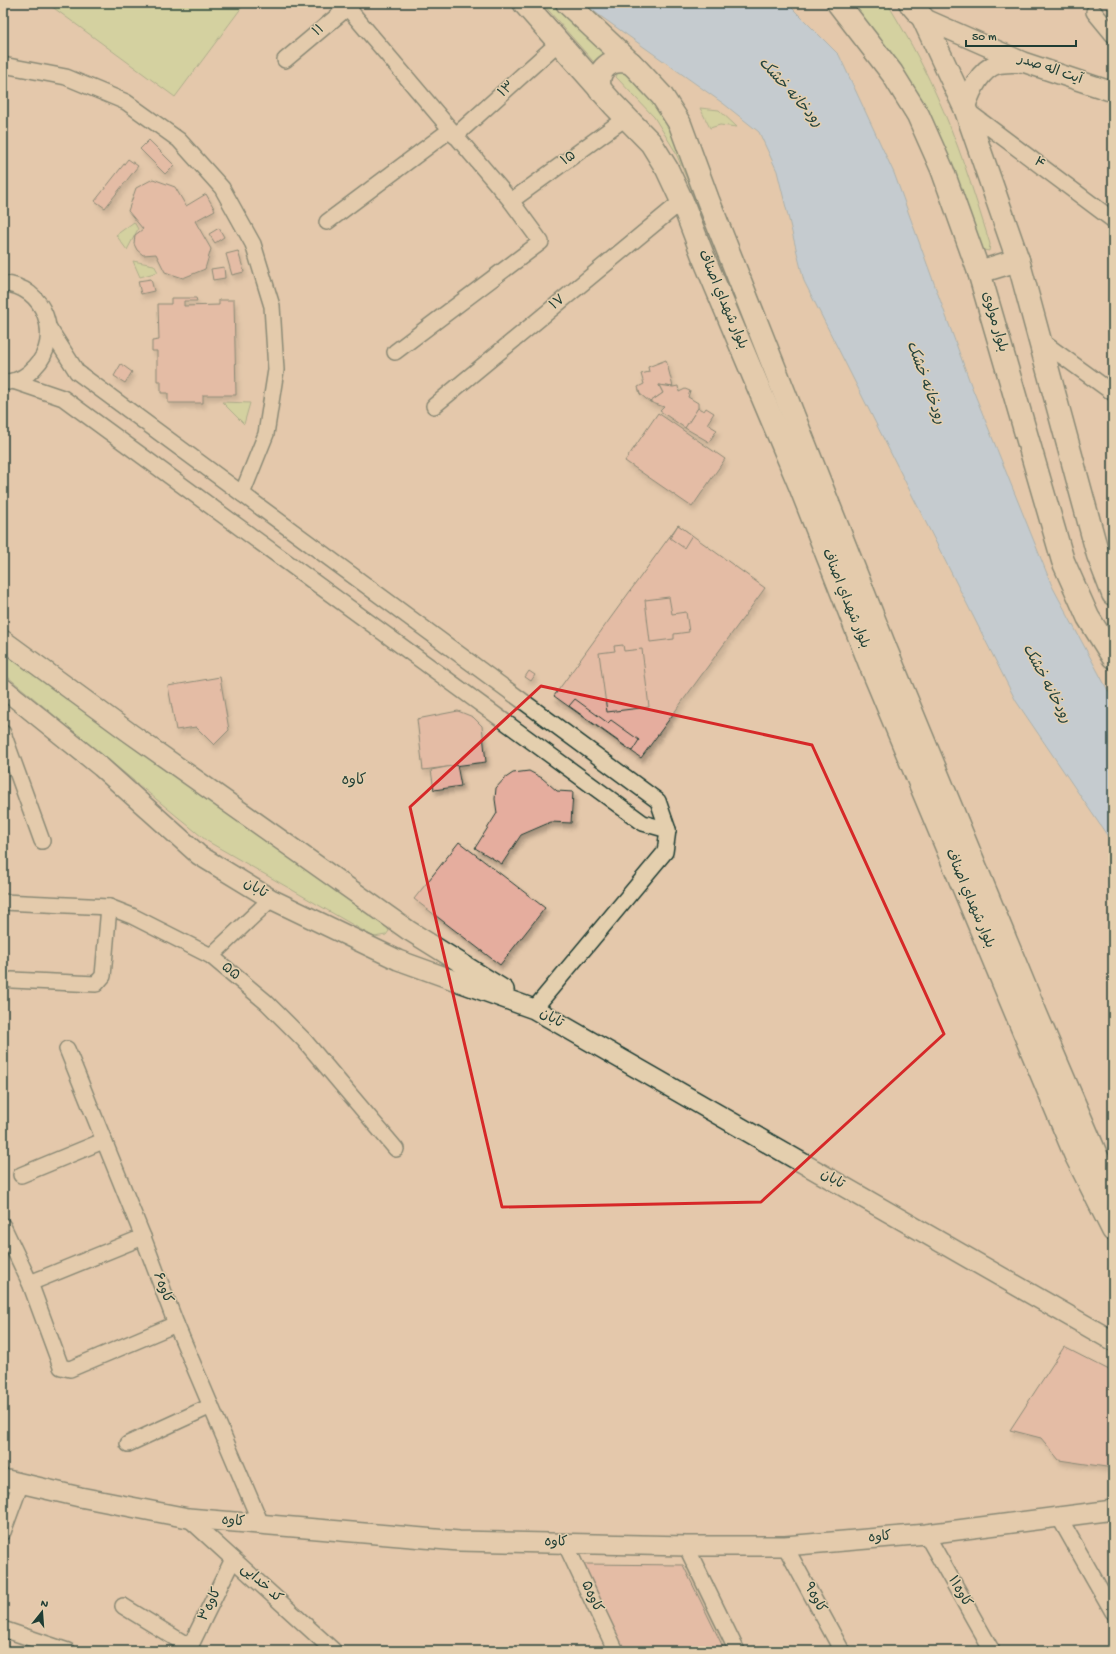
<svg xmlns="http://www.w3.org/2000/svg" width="1116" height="1654" viewBox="0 0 1116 1654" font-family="'Gochi Hand','Playpen Sans Arabic',sans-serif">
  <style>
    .green { fill: #c0db93; stroke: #708c64 }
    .water { fill: #9fcffb; stroke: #6c95ab }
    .building { fill: #e5ad9e; stroke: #1f3d34; filter: url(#shadow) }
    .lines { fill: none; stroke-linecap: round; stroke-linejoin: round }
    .minor-casing { stroke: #1f3d34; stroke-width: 18 }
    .tertiary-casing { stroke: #1f3d34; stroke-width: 22 }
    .primary-casing { stroke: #1f3d34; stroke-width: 25 }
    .minor { stroke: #e4cfae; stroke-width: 15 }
    .tertiary { stroke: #e4cfae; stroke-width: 19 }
    .primary { stroke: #e4cfae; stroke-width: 22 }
    .marked { fill: none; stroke: #d62828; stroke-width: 3; stroke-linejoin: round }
    .labels { text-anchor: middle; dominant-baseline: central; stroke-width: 3; stroke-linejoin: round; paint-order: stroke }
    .street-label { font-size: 14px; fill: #1f3d34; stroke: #e4cfae }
    .water-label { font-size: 15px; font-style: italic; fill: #25443e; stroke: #e4cfae }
    .neighbourhood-label { font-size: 15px; fill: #1f3d34; stroke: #e4cfae }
  </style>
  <defs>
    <filter id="shadow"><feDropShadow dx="2.5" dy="4.5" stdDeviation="2" flood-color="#0004"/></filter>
  </defs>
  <rect width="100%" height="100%" fill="#e4c8ab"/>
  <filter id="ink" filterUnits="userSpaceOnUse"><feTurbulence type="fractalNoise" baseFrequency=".025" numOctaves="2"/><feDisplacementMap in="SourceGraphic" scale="8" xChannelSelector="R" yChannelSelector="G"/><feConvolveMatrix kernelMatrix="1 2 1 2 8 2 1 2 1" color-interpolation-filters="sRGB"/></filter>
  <g filter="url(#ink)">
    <!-- green -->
    <g class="green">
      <polygon points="47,3 245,3 175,97"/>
      <polygon points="542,3 553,3 610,57 599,68"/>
      <path d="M845 3H887C905 32 921 61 935 92 958 141 974 193 990 244L989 251 983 250 955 171 927 112Z"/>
      <polygon points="623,70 664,108 718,252 675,151 654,117 616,77 618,72"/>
      <polygon points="700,108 719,110 737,127 720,125 710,128"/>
      <polygon points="134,222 138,229 127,250 116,235"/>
      <polygon points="133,261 154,265 158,272 140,277"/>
      <polygon points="222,402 250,403 244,424"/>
      <polygon points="3,651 384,922 389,931 386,935 374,937 207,841 3,673"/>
    </g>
    <!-- water -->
    <polygon class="water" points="582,3 787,3 839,55 894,173 971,385 1052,586 1113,700 1113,844 1016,701 804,281 777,171 759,132 724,104"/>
    <!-- building -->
    <g class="building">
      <polygon points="149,140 174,165 165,174 140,149"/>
      <polygon points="128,159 138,166 105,208 95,201"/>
      <polygon points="153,179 175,187 186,206 206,194 215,210 195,221 211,249 205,269 183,278 165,272 156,254 143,255 137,250 134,244 135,235 143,229 128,211 136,188"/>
      <polygon points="219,228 224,237 215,243 209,234"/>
      <polygon points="238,251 244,272 232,275 226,254"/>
      <polygon points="224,267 225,278 213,280 211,269"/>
      <polygon points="151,279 154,291 141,294 138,281"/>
      <polygon points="171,298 196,298 197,301 184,301 184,306 219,305 219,300 234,300 236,395 203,395 203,403 168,403 168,393 161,393 161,381 157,381 157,351 152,351 152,341 159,340 158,304 171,304"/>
      <polygon points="666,360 673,387 659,385 663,393 650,402 640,394 638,387 644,384 641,374 649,372 648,367"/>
      <polygon points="121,364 132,372 125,383 114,376"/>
      <polygon points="659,385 673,387 678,386 679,392 685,389 690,391 688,397 698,403 698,408 685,428 660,411 664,407 650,402 663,393"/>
      <polygon points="698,408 704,411 706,408 714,413 707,424 717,430 709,442 685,428"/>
      <polygon points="658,413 725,459 692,507 625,461"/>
      <polygon points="678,525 765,588 641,758 554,696"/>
      <polygon points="678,525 692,535 684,548 670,538"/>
      <polygon points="669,597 672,614 686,612 689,632 674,634 674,639 650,642 645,600"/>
      <polygon points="623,645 624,651 642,649 649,707 607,712 599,653 615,651 614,646"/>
      <polygon points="529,671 535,675 531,681 525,677"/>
      <polygon points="220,677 229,730 214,745 196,727 176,730 168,686"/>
      <polygon points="575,699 608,723 611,720 639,740 632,751 569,706"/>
      <polygon points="458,711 473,717 482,726 486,762 423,770 417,719"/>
      <polygon points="457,765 461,786 434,790 431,770"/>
      <polygon points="529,771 542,778 557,791 573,792 571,823 551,822 521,835 502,864 475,848 497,813 495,799 496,788 504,779 513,773"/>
      <polygon points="459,842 545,908 500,965 414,899"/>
      <polygon points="1064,1347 1113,1372 1113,1468 1059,1460 1041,1438 1010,1430"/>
      <polygon points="583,1564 683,1565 725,1651 624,1651"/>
    </g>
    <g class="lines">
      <defs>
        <g id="minor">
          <polyline points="342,3 347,7 511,201 541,242 395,352"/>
          <polyline points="1094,12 1113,35"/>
          <polyline points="285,60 353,3"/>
          <polyline points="3,65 66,77 126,102 179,140 222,188 253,244 272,306 276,370 266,434 242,494"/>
          <polyline points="965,109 1113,220"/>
          <polyline points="455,136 558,43"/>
          <polyline points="511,201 627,117"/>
          <polyline points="327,222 450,130"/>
          <path d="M3 284C45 285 63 339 35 367 28 375 18 381 8 382"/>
          <polyline points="49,328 77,372 658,801 668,830 665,852 534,1009"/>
          <polyline points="1040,340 1113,393"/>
          <polyline points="13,381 63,398 643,823 668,830"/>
          <polyline points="434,406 682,201"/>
          <polyline points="3,733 42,841"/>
          <polyline points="3,902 109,907 132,916 211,956 266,1002 304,1040 396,1149"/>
          <polyline points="211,956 271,899"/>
          <polyline points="12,980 96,984 103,976 109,907"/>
          <polyline points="67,1049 143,1237 176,1324 261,1524"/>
          <polyline points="21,1175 103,1141"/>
          <polyline points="3,1226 30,1283 61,1367 70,1369 176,1324"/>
          <polyline points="30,1283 143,1237"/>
          <polyline points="128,1444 211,1406"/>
          <polyline points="1059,1517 1113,1612"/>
          <polyline points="188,1518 334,1651"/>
          <polyline points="3,1532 21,1483"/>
          <polyline points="926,1534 992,1651"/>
          <polyline points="565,1543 616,1651"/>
          <polyline points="686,1546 737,1651"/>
          <polyline points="785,1546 842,1651"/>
          <polyline points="123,1606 190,1647"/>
          <polyline points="3,1629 68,1651"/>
          <polyline points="188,1651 233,1559"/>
        </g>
        <g id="tertiary">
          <polyline points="923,18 1023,62 1113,92"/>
          <path d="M965 108C970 93 979 70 997 64 1004 62 1014 63 1022 62"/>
          <polyline points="3,640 130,733 408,930 504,990"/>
          <polyline points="3,688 101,767 199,855 271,899 398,960 534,1009 1113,1341"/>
          <polyline points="3,1479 80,1497 188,1518 459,1541 686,1546 785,1546 926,1534 1113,1510"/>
        </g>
        <g id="primary">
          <polyline points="524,3 614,105 651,143 667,169 682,201 703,256 800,486 870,664 1075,1154 1113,1230"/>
          <polyline points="567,3 636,68 662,96 680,124 708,200 885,647 1036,1014 1097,1157 1113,1186"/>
          <polyline points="838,3 892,73 918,115 942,169 979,272 1063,561 1088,617 1113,657"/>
          <polyline points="910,3 923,18 965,108 1018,260 1098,555 1113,594"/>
          <path d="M600 90C595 69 611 57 631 63"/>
          <polyline points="979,272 1018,260"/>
        </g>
      </defs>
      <!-- minor casing -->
      <use href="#minor" class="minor-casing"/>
      <!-- tertiary casing -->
      <use href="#tertiary" class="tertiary-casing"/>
      <!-- primary casing -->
      <use href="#primary" class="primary-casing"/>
      <!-- minor -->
      <use href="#minor" class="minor"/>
      <!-- tertiary -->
      <use href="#tertiary" class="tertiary"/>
      <!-- primary -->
      <use href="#primary" class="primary"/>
    </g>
  </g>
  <!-- marked area -->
  <path d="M0 0H1116V1654H0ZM541 686 812 745 944 1034 761 1202 502 1207 410 807Z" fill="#e4c8ab" fill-opacity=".55" fill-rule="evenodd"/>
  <path class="marked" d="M541 686 812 745 944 1034 761 1202 502 1207 410 807Z"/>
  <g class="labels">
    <!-- street labels -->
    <g class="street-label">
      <text transform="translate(319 31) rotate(-40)">۱۱</text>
      <text transform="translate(1050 70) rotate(19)">آیت اله صدر</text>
      <text transform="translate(507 90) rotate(-42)">۱۳</text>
      <text transform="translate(569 159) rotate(-36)">۱۵</text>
      <text transform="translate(1039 164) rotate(37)">۴</text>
      <text transform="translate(722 300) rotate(67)">بلوار شهداي اصناف</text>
      <text transform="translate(558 303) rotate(-40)">۱۷</text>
      <text transform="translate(994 322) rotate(74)">بلوار مولوی</text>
      <text transform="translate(845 599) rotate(68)">بلوار شهداي اصناف</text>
      <text transform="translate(255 889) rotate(31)">تابان</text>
      <text transform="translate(969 899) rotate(67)">بلوار شهداي اصناف</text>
      <text transform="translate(230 972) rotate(40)">۵۵</text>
      <text transform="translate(551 1019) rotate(30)">تابان</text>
      <text transform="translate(832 1180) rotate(30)">تابان</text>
      <text transform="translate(162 1288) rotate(69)">کاوه۶</text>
      <text transform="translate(233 1522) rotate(5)">کاوه</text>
      <text transform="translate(880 1538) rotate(-5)">کاوه</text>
      <text transform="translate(556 1543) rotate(1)">کاوه</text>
      <text transform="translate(261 1584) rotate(42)">کد خدایی</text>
      <text transform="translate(959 1592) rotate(60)">کاوه۱۱</text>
      <text transform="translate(591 1597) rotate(65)">کاوه۵</text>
      <text transform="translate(814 1598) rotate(62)">کاوه۹</text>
      <text transform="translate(211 1605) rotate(-64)">کاوه۳</text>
    </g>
    <!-- water labels -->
    <g class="water-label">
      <text transform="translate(790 93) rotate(48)">رودخانه خشک</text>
      <text transform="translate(925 383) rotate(70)">رودخانه خشک</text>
      <text transform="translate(1046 684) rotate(62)">رودخانه خشک</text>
    </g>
    <!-- neighbourhood labels -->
    <g class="neighbourhood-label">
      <text x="354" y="781">کاوه</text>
    </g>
  </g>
  <!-- margin -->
  <rect width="1116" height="1654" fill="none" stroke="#e4cfae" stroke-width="16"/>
  <rect x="8" y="8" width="1100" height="1638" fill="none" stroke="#1f3d34" stroke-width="1.5" filter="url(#ink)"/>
  <!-- north arrow -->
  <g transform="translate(42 1612) rotate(17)" stroke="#e4cfae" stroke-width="3" paint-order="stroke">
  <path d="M0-3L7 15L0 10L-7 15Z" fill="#1f3d34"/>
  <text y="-6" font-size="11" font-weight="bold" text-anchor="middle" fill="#1f3d34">N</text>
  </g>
  <!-- scale -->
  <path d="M966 40v6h110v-6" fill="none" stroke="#1f3d34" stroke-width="2"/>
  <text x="972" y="40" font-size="12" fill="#1f3d34" stroke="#e4cfae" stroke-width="3" paint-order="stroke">50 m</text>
</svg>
